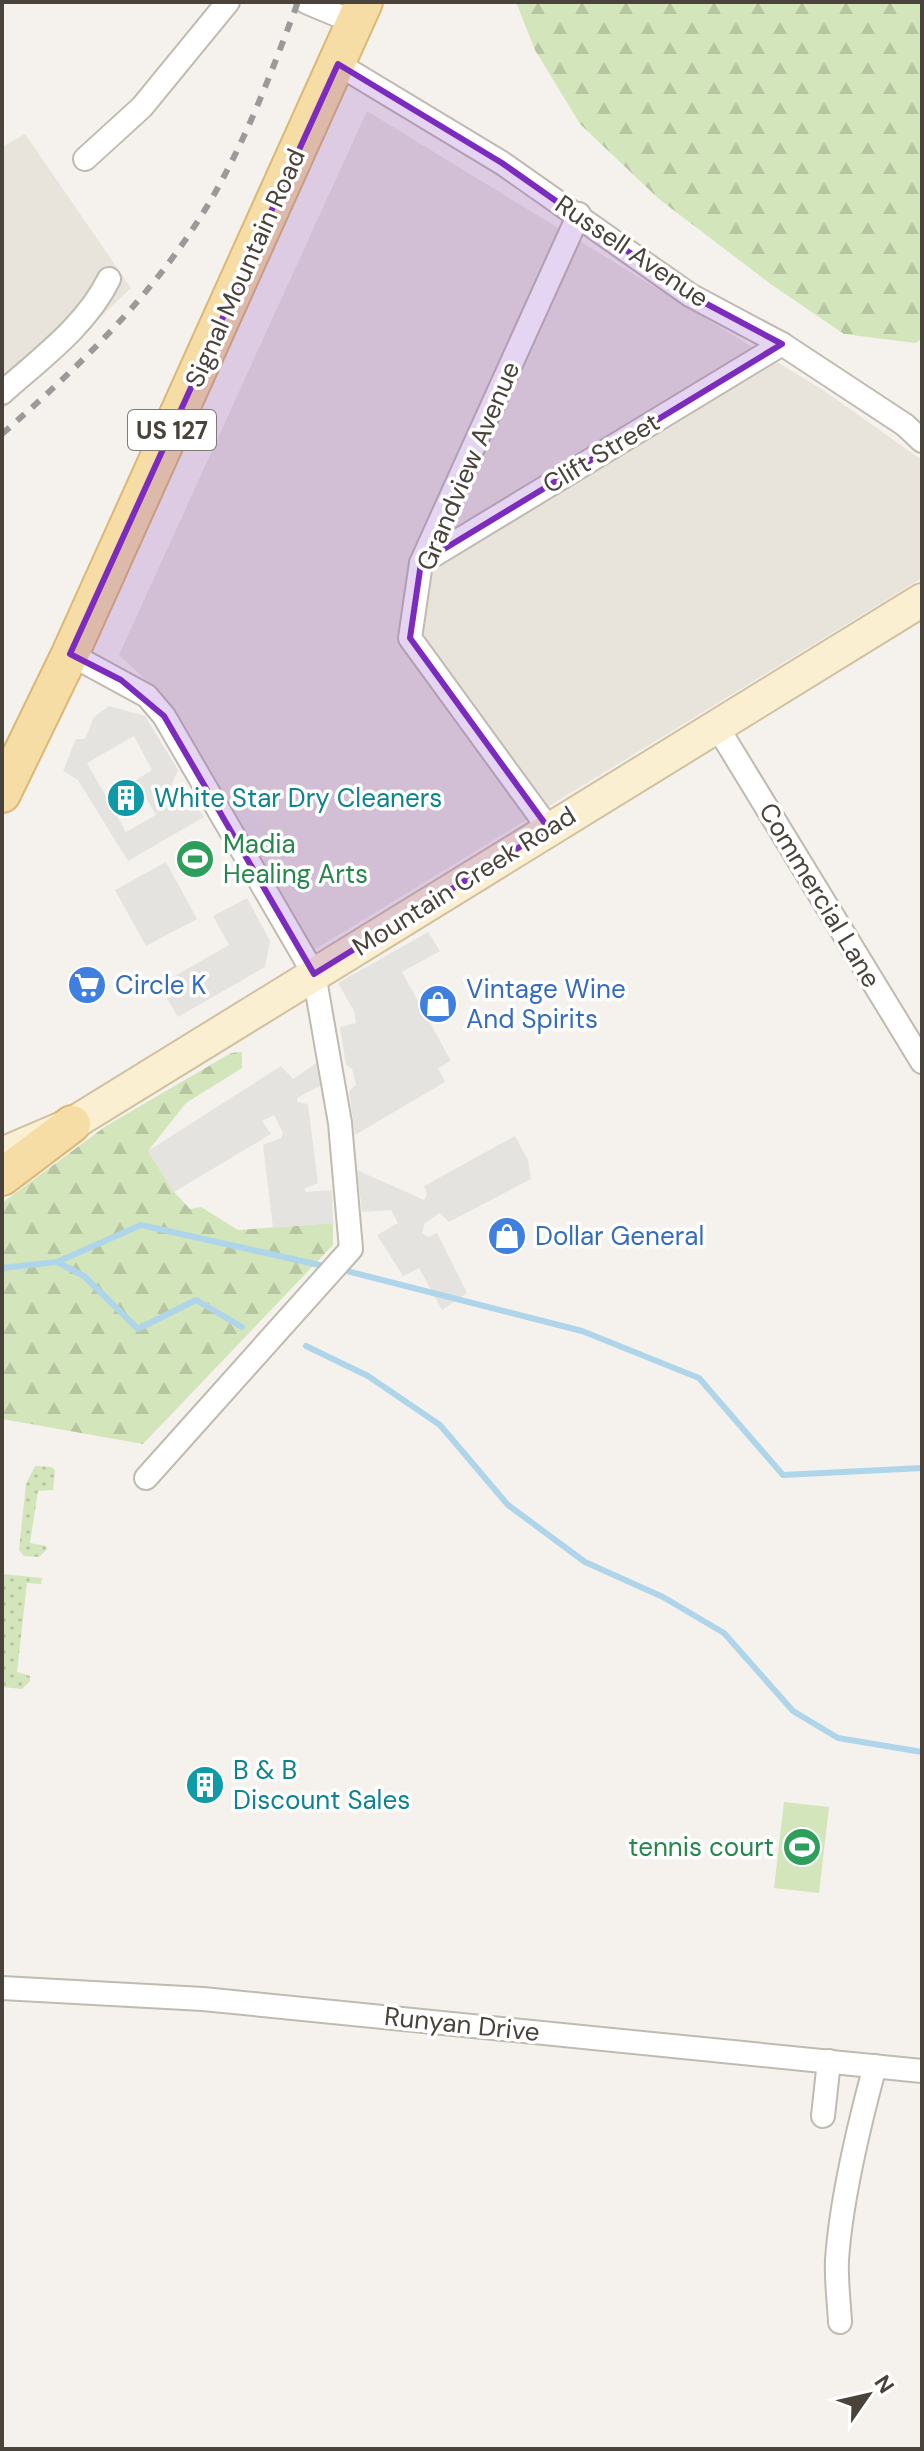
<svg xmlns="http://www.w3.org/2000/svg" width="924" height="2451" viewBox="0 0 924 2451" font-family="'DM Sans',sans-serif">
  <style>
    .residential { fill: #e9e4db }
    .grass { fill: url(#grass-dots) }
    .forest { fill: url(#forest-firs) }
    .pitch { fill: #d3e5ba }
    .parking { fill: #e5e3e0; fill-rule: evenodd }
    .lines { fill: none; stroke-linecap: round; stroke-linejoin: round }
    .stream { stroke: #afd5eb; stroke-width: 6 }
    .street-casing { stroke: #c0bab0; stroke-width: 26 }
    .secondary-casing { stroke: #d0c2a0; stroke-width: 36 }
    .primary-casing { stroke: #dbb875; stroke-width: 40 }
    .street { stroke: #fff; stroke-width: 22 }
    .secondary { stroke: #fbefd1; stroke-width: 32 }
    .primary { stroke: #f6dca5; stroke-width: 36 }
    .rail { stroke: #9a9a9a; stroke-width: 6; stroke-dasharray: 10 10; stroke-linecap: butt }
    .marked { fill: #7b2cbf; fill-opacity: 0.2; stroke: #7b2cbf; stroke-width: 6; stroke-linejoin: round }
    .labels { text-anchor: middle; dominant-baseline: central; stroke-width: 7; stroke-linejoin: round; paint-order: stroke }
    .shield { fill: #fff; stroke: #807b76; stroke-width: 2 }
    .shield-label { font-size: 24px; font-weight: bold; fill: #49433b }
    .street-label { font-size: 26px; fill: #49433b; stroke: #fff }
    .culture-label { font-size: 26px; fill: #0d838f; stroke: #fff; text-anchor: start }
    .leisure-label { font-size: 26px; fill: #27864d; stroke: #fff; text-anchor: start }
    .shop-label { font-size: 26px; fill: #366cbe; stroke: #fff; text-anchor: start }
  </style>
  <defs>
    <pattern id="grass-dots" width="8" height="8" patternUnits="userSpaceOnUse" patternTransform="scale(2)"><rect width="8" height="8" fill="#d3e5ba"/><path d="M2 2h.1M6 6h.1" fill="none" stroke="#b7c6a1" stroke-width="1.8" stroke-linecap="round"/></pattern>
    <pattern id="forest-firs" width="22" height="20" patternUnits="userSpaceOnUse" patternTransform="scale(2)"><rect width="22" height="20" fill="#d3e5ba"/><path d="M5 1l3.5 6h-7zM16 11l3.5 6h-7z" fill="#b7c6a1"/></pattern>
  </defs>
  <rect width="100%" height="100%" fill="#f5f2ed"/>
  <!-- residential -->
  <g class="residential">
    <polygon points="367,111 823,390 922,460 922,578 314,950 161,694 119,655"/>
    <polygon points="25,134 131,288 2,410 2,147"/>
  </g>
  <!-- grass -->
  <g class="grass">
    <polygon points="35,1466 51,1467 55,1470 53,1490 38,1491 30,1543 46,1546 47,1549 39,1557 24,1556 19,1550 26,1484"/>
    <polygon points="2,1574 42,1578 41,1584 27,1583 17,1672 30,1676 30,1681 22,1689 2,1687"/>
  </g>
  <!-- forest -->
  <g class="forest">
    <polygon points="516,2 922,2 922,339 915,343 844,334 772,285 659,199 580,124 535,50"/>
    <polygon points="242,1052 242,1068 186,1103 148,1151 174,1192 190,1209 201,1207 238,1230 333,1223 333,1245 143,1444 2,1419 2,1203 106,1126 231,1053"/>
  </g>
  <!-- pitch -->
  <polygon class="pitch" points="784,1802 829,1807 819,1893 774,1888"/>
  <!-- parking -->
  <g class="parking">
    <path d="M109 706 145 716 178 770 169 791 174 793 184 787 204 817 128 861 78 780 63 771 76 739H85L94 717ZM134 736 152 770 136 780 156 815 126 832 87 763Z"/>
    <polygon points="248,804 266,833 251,843 234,813"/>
    <polygon points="166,862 197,919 146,946 115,890"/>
    <polygon points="247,898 270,941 265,967 178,1017 159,985 229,945 213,916"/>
    <polygon points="428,932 440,951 402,972 451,1061 438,1068 445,1082 355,1135 349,1091 356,1085 352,1069 346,1065 340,1027 356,1023 354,1011 338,983"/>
    <polygon points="318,1062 320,1086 297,1098 297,1102 308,1104 318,1183 304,1189 306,1192 332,1190 333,1223 273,1228 263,1145 281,1138 283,1133 274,1115 262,1121 271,1134 174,1192 148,1151 281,1066 293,1079"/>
    <polygon points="515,1136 528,1160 531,1179 449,1222 440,1213 425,1223 422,1233 428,1237 437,1233 467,1293 442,1310 419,1268 403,1276 377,1235 398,1223 391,1210 362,1212 357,1170 424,1200 427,1194 424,1186"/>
  </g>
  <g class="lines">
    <!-- stream -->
    <g class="stream">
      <polyline points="57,1262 84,1276 138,1329 196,1300 242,1327"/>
      <polyline points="2,1268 57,1262 141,1225 328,1267"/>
      <polyline points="339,1269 582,1331 699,1378 783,1475 922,1468"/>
      <polyline points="306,1346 368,1376 440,1425 508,1505 585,1562 663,1597 724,1633 793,1711 838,1738 922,1752"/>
    </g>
    <defs>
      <g id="street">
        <polyline points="306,2 356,23"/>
        <polyline points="338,64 502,163 690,295 782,344 905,425 922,441"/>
        <polyline points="85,159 142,107 228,2"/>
        <path d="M2 393C40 359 86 326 109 279"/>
        <polyline points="421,563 782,344"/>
        <polyline points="70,654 147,696 164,716 314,974 340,1123 351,1249 146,1478"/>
        <polyline points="718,728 922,1062"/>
        <polyline points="549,829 410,638 421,563 579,214"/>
        <polyline points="2,1988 203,1999 922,2071"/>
        <polyline points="823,2116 829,2061"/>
        <path d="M840 2322C839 2302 836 2281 837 2260 841 2200 859 2125 875 2066"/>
      </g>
      <polyline id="secondary" points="2,1154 72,1124 922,600"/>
      <g id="primary">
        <polyline points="2,794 70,654 364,2"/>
        <polyline points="2,1177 72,1124"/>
      </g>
    </defs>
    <!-- street casing -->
    <use href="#street" class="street-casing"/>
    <!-- secondary casing -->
    <use href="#secondary" class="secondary-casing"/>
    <!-- primary casing -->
    <use href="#primary" class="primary-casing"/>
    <!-- street -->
    <use href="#street" class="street"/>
    <!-- secondary -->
    <use href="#secondary" class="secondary"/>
    <!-- primary -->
    <use href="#primary" class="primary"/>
    <!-- rail -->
    <path class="rail" d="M2 434C82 364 158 291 212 198 248 136 273 68 298 2"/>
  </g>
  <!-- marked area -->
  <path class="marked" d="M338 64 502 163 690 295 782 344 421 563 410 638 549 829 314 974 164 716 121 680 70 654Z"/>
  <!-- icons -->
  <defs>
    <symbol id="building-disc" viewBox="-11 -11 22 22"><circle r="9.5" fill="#0f9aa8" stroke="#fff"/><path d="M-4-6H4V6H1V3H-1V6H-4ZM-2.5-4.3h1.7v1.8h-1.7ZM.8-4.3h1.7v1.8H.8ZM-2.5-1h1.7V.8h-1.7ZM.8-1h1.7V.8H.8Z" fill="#fff"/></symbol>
    <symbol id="stadium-disc" viewBox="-11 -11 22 22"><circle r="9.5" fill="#2e9e5b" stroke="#fff"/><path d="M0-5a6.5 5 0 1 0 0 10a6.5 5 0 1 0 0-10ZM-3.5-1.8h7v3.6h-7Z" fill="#fff"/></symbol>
    <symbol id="supermarket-disc" viewBox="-11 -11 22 22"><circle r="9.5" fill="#3f7fe0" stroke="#fff"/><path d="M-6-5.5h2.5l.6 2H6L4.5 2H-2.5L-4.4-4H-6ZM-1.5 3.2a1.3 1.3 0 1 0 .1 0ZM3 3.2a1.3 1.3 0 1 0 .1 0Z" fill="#fff"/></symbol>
    <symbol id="shop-disc" viewBox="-11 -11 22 22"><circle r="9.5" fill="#3f7fe0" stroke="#fff"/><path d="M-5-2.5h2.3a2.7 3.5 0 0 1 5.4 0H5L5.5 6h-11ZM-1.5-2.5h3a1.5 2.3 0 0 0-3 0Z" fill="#fff"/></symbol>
  </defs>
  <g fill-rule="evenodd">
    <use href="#building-disc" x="104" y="776" width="44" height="44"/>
    <use href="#stadium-disc" x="173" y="837" width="44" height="44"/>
    <use href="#supermarket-disc" x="65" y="963" width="44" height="44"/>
    <use href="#shop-disc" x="416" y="982" width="44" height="44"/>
    <use href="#shop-disc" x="485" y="1214" width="44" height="44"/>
    <use href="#building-disc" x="183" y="1763" width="44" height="44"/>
    <use href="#stadium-disc" x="780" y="1825" width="44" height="44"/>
  </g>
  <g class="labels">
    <!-- shield labels -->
    <rect class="shield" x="128" y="410" width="88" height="40" rx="6"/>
    <g class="shield-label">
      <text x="172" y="430">US 127</text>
    </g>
    <!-- street labels -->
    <g class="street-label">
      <text transform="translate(632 251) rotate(34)">Russell Avenue</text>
      <text transform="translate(245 268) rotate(-66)">Signal Mountain Road</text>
      <text transform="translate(601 453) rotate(-31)">Clift Street</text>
      <text transform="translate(468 466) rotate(-67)">Grandview Avenue</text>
      <text transform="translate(464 881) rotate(-32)">Mountain Creek Road</text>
      <text transform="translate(820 895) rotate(59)">Commercial Lane</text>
      <text transform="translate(462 2024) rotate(6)">Runyan Drive</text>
    </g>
    <!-- culture labels -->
    <g class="culture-label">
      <text x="154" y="798">White Star Dry Cleaners</text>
      <text x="233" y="1770">B &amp; B<tspan x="233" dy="30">Discount Sales</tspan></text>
    </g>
    <!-- leisure labels -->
    <g class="leisure-label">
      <text x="223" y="844">Madia<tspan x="223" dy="30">Healing Arts</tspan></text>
      <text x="774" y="1847" text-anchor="end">tennis court</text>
    </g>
    <!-- shop labels -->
    <g class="shop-label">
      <text x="115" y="985">Circle K</text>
      <text x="466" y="989">Vintage Wine<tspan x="466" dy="30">And Spirits</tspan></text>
      <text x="535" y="1236">Dollar General</text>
    </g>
  </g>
  <!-- border -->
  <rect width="924" height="2451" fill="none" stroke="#49433b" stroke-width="8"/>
  <!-- north arrow -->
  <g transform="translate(868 2395) rotate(56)" stroke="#ffffff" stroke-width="6" paint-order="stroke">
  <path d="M0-6L14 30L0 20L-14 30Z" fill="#49433b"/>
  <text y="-12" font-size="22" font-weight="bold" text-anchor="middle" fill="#49433b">N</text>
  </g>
</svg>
